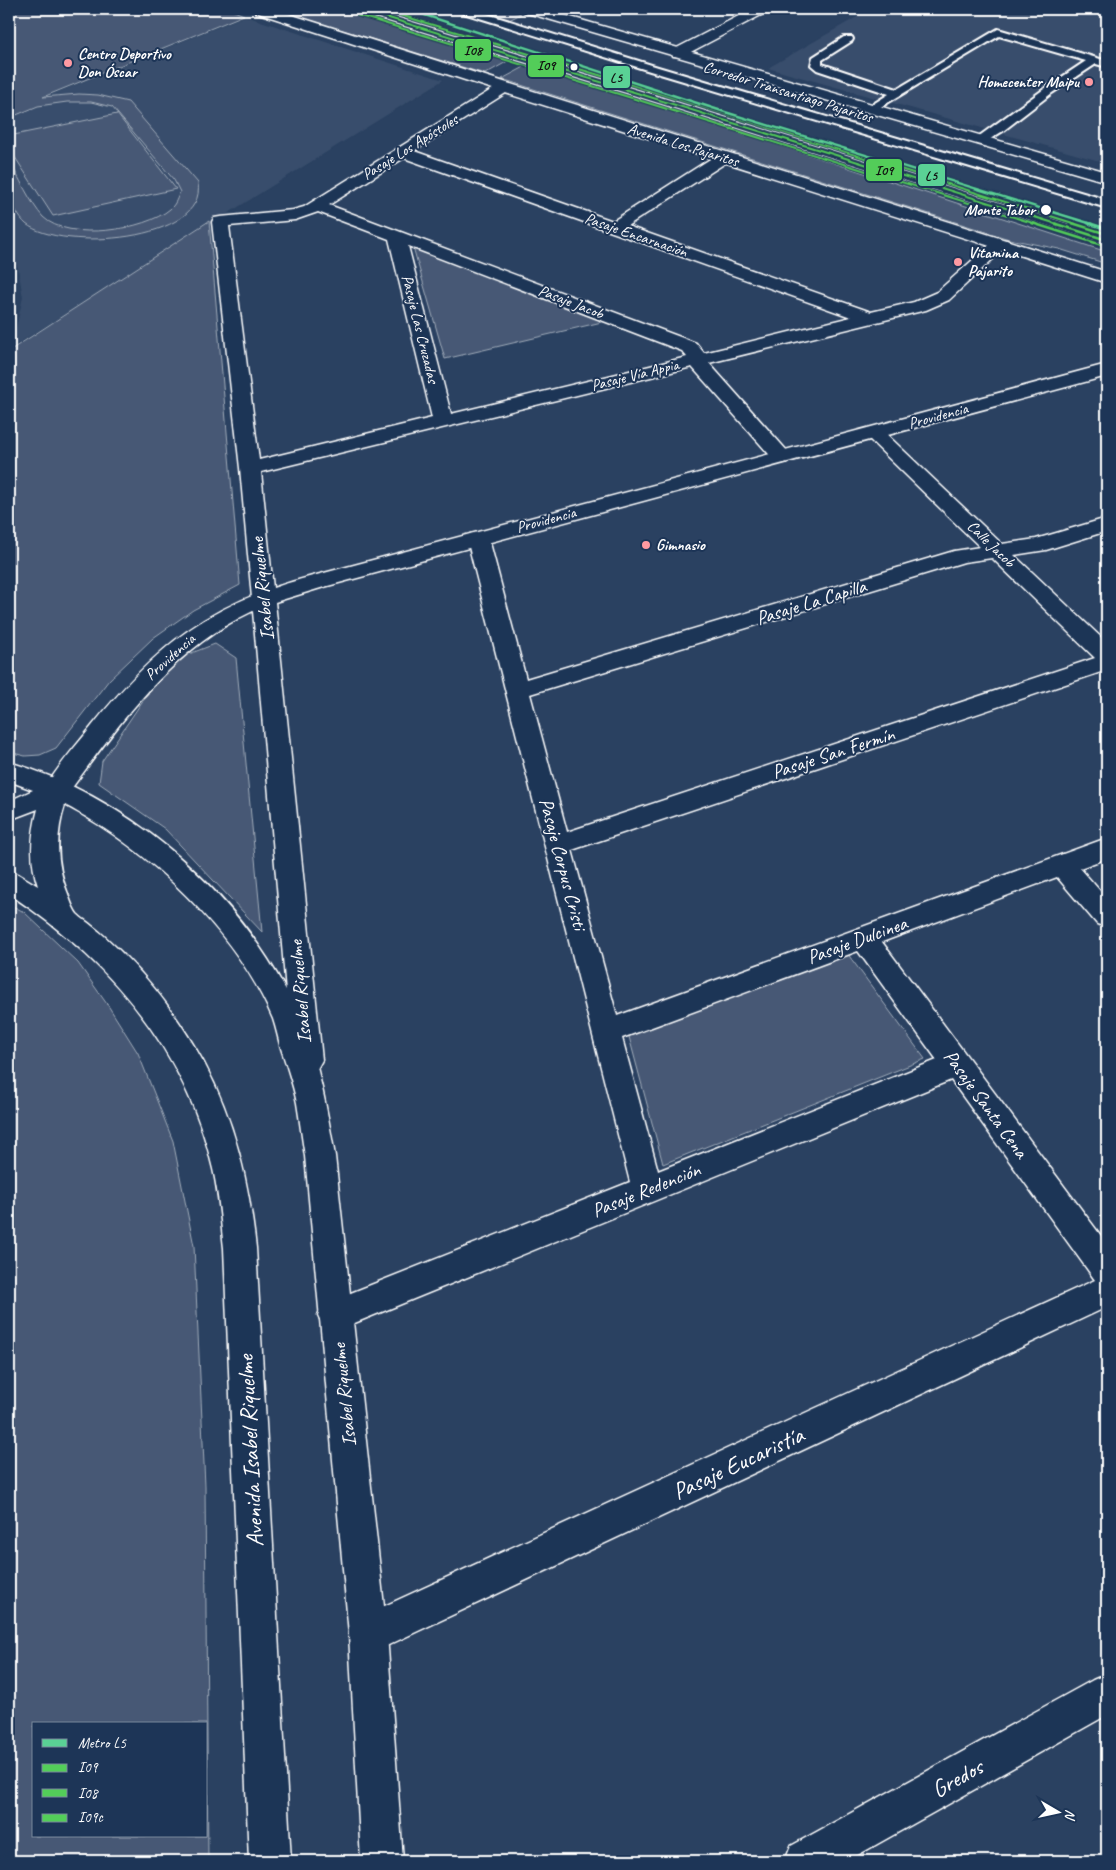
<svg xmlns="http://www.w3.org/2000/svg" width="1116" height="1870" viewBox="0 0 1116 1870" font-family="Caveat,sans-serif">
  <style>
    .built { fill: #394e6c }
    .green { fill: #465975; stroke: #a2acba; fill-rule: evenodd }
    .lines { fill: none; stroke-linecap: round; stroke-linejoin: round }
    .service-casing { stroke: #fff; stroke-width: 4 }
    .minor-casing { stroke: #fff; stroke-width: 3 }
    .tertiary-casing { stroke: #fff; stroke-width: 3 }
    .secondary-casing { stroke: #fff; stroke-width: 3 }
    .primary-casing { stroke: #fff; stroke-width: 3 }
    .service { fill: #1d3557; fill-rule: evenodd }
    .minor { fill: #1d3557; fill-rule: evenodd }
    .tertiary { fill: #1d3557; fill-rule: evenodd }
    .secondary { fill: #1d3557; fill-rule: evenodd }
    .primary { fill: #1d3557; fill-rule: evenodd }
    .bus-1-far1-casing { stroke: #1d3557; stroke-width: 4 }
    .bus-1-casing { stroke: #1d3557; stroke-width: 5 }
    .bus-2-far1-casing { stroke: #1d3557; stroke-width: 4 }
    .bus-2-casing { stroke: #1d3557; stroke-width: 5 }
    .bus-3-far1-casing { stroke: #1d3557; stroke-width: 4 }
    .bus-3-casing { stroke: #1d3557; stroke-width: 5 }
    .bus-1-far1 { stroke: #53cd59; stroke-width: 2 }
    .bus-1 { stroke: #53cd59; stroke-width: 2.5 }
    .bus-2-far1 { stroke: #53cd59; stroke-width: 2 }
    .bus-2 { stroke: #53cd59; stroke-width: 2.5 }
    .bus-3-far1 { stroke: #53cd59; stroke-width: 2 }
    .bus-3 { stroke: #53cd59; stroke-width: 2.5 }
    .metro-1-far1-casing { stroke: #1d3557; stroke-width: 4.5 }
    .metro-1-casing { stroke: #1d3557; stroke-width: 5.5 }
    .metro-1-far1 { stroke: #5ad195; stroke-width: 2.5 }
    .metro-1 { stroke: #5ad195; stroke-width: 3 }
    .poi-dot { fill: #ff9aa2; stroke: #1d3557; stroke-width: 2 }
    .bus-dot { fill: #fff; stroke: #1d3557; stroke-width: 2 }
    .labels { text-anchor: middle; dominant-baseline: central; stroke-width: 4; stroke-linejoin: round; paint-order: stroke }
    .far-poi-label { font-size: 16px; font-weight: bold; fill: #fff; stroke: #1d3557; text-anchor: start }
    .far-street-label { font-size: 16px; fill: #fff; stroke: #1d3557 }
    .far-stop-label { font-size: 16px; font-weight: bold; fill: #fff; stroke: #1d3557; text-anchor: end }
    .street-label { font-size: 20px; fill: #fff; stroke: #1d3557 }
    .near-street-label { font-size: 24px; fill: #fff; stroke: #1d3557 }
    .line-badge { stroke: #1d3557; stroke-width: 2 }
    .pale-badge-label { font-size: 14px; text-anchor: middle; font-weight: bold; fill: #111 }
  </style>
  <rect width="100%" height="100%" fill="#2a4161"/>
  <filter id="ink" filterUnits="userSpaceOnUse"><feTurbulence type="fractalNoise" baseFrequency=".02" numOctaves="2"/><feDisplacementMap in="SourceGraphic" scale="10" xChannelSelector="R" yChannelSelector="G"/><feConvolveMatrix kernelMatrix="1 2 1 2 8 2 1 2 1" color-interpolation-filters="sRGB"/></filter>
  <g filter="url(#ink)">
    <!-- built -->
    <g class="built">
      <polygon points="871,9 1107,9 1107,163 768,68"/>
      <polygon points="245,16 443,80 12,347 23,297 18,268 9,241 9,112"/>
    </g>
    <!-- green -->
    <g class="green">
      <path d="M9 9H229L244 15 43 97 79 94 98 95 128 102 198 183C208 242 61 252 26 224 19 218 13 206 10 198 6 188 9 171 9 160 18 176 31 204 43 217 68 242 146 230 170 209 176 204 177 198 180 192L174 180 112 107 91 102H67L38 106 9 118Z"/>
      <polygon points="274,9 345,9 510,60 485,74"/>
      <polygon points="464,9 505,9 521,14 503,23"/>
      <polygon points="530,64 1107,252 1107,264 1059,249 1009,239 502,79"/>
      <polygon points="117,114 176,189 53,216 9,148 9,136"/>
      <polygon points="209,221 240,585 193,610 153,638 109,680 56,748 40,755 25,756 9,752 9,351"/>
      <polygon points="413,247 606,321 445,359"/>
      <polygon points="215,644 236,658 262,932 165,829 99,783 102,761 146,696 181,657"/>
      <path d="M9 904 24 912 78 963 109 1007 138 1053 173 1141 194 1246 205 1486 208 1861H9ZM34 1724H206V1836H34Z"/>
      <polygon points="847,953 925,1059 663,1164 628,1033"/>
    </g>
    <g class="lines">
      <defs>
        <g id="service">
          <polygon points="354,9 369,9 641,91 1107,236 1107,244 633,95 355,11"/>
          <polygon points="456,9 471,9 658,67 1107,200 1107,208 650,71 457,11"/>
          <polygon points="998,29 1107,61 1107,67 1096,64 1052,93 1003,131 982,144 978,143 976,140 978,137 1044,89 1086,61 999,36 874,111 870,110 868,108 870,106 889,94 817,70 811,65 813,57 844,37 852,37 853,39 852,41 822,60 822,64 897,89"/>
        </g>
        <g id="minor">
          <path d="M504 84 509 85 511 88 509 91 414 151 613 221 718 154H730L732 157 730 160 627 226 871 312 914 302 937 292 995 240H1007L1009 244 949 300 926 310 709 363 789 453 792 457 789 461 782 463 775 461 692 367 261 472 274 598 271 603 263 605 255 603 252 598 240 468 212 222 214 218 220 217 293 210 304 207 499 85ZM404 158 851 317 704 353 696 343 329 205ZM318 212 389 239 432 418 259 460 229 226 295 220ZM408 246 682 351 687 357 451 414Z"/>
          <path d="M874 427 881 429 1002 544 1036 539 1107 518V531L1046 550 1014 555 1107 643V670L572 850 617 1016 1107 838V858L1080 868 1107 899V927L1097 924 1057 877 882 942 1107 1244V1307L382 1648 368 1653 354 1648 349 1634 354 1620 1095 1280 951 1080 335 1331 323 1326 318 1315 323 1304 630 1182 467 539 470 534 478 533 486 534 489 539 526 679 954 551 980 547 867 437 864 433 867 429ZM992 558 1095 658 567 832 530 694 964 562ZM858 951 937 1060 658 1171 622 1038Z"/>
          <polygon points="1107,1674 1107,1715 847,1861 785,1861 791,1846 1093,1680"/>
        </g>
        <g id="tertiary">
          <polygon points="752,9 769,9 767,12 683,56 673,56 671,53 673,50"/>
          <path d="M1107 364V376L324 587 275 602 322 1060 317 1069 307 1072 297 1069 292 1060 253 611C170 650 118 725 66 796L57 799 48 796 44 790C57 767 76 746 92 726 156 646 208 604 309 577Z"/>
        </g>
        <path id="secondary" d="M9 762C125 796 229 884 286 990 291 1000 298 1010 302 1020 319 1064 327 1110 335 1156L387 1634 403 1861H361L349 1634 305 1156C302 1139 300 1121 297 1103 293 1084 286 1064 280 1045 278 1037 276 1028 273 1019 236 931 148 849 65 805 55 836 56 864 68 894 70 900 73 909 77 914 82 919 88 922 92 926 104 935 115 946 126 957 157 988 183 1025 204 1063 235 1121 249 1183 256 1248L291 1861H249L224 1248C221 1222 219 1195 213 1169 186 1050 109 960 9 894V871L18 874 38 886C29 860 31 835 38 809L9 820V801L33 790 9 781Z"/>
        <g id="primary">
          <polygon points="254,9 273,9 1107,272 1107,283 499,91 255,12"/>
          <polygon points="522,9 543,9 1107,172 1107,182 524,12"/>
        </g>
      </defs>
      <!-- service casing -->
      <use href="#service" class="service-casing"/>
      <!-- minor casing -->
      <use href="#minor" class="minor-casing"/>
      <!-- tertiary casing -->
      <use href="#tertiary" class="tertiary-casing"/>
      <!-- secondary casing -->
      <use href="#secondary" class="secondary-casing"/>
      <!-- primary casing -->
      <use href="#primary" class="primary-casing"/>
      <!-- service -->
      <use href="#service" class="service"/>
      <!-- minor -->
      <use href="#minor" class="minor"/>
      <!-- tertiary -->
      <use href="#tertiary" class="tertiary"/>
      <!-- secondary -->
      <use href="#secondary" class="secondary"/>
      <!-- primary -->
      <use href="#primary" class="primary"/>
      <defs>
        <polyline id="bus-1-far1" points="359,9 637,93 1057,224"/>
        <polyline id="bus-1" points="1053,223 1107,240"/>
        <polyline id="bus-2-far1" points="357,15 635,99 1036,224"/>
        <polyline id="bus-2" points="1032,223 1105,246"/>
        <polyline id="bus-3-far1" points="380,9 639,87 1076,224"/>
        <polyline id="bus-3" points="1072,223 1107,234"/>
      </defs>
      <!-- bus-1-far1 casing -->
      <use href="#bus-1-far1" class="bus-1-far1-casing"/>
      <!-- bus-1 casing -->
      <use href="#bus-1" class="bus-1-casing"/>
      <!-- bus-2-far1 casing -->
      <use href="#bus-2-far1" class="bus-2-far1-casing"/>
      <!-- bus-2 casing -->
      <use href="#bus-2" class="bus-2-casing"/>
      <!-- bus-3-far1 casing -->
      <use href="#bus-3-far1" class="bus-3-far1-casing"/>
      <!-- bus-3 casing -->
      <use href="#bus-3" class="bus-3-casing"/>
      <!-- bus-1-far1 -->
      <use href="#bus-1-far1" class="bus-1-far1"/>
      <!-- bus-1 -->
      <use href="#bus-1" class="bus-1"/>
      <!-- bus-2-far1 -->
      <use href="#bus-2-far1" class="bus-2-far1"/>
      <!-- bus-2 -->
      <use href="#bus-2" class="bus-2"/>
      <!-- bus-3-far1 -->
      <use href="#bus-3-far1" class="bus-3-far1"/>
      <!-- bus-3 -->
      <use href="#bus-3" class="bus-3"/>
      <defs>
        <polyline id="metro-1-far1" points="406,9 725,112 1092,224"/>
        <polyline id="metro-1" points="1088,223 1107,229"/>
      </defs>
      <!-- metro-1-far1 casing -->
      <use href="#metro-1-far1" class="metro-1-far1-casing"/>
      <!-- metro-1 casing -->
      <use href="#metro-1" class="metro-1-casing"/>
      <!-- metro-1-far1 -->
      <use href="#metro-1-far1" class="metro-1-far1"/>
      <!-- metro-1 -->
      <use href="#metro-1" class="metro-1"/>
    </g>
  </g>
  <!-- markers -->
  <g class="poi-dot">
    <circle cx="68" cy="63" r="5"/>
    <circle cx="1089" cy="82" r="5"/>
    <circle cx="958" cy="262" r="5"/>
    <circle cx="646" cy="545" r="5"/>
  </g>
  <g class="bus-dot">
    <circle cx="574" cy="67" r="4.5"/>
    <circle cx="1046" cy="210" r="6"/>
  </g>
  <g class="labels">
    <!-- far-poi labels -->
    <g class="far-poi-label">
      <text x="78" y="54">Centro Deportivo<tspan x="78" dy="18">Don Óscar</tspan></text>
      <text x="1079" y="82" text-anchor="end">Homecenter Maipu</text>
      <text x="968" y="253">Vitamina<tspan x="968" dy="18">Pajarito</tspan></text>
      <text x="656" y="545">Gimnasio</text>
    </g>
    <!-- far-street labels -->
    <g class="far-street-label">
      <text transform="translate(788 92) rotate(17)">Corredor Transantiago Pajaritos</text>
      <text transform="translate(683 145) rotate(17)">Avenida Los Pajaritos</text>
      <text transform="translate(410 147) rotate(-32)">Pasaje Los Apóstoles</text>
      <text transform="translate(636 235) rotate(19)">Pasaje Encarnación</text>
      <text transform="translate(571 302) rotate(21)">Pasaje Jacob</text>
      <text transform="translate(420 329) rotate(76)">Pasaje Las Cruzadas</text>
      <text transform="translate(635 375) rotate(-14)">Pasaje Vía Appia</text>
      <text transform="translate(938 416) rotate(-15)">Providencia</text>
      <text transform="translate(546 520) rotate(-15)">Providencia</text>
      <text transform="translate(991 544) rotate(44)">Calle Jacob</text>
      <text transform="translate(170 657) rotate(-42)">Providencia</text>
    </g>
    <!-- far-stop labels -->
    <g class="far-stop-label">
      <text x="1035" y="210">Monte Tabor</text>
    </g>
    <!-- street labels -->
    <g class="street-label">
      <text transform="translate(262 589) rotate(-96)">Isabel Riquelme</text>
      <text transform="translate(811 602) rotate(-17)">Pasaje La Capilla</text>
      <text transform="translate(833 753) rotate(-18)">Pasaje San Fermín</text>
      <text transform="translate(563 864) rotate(75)">Pasaje Corpus Cristi</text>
      <text transform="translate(857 940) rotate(-20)">Pasaje Dulcinea</text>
      <text transform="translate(300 992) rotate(-95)">Isabel Riquelme</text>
      <text transform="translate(986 1104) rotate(54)">Pasaje Santa Cena</text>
      <text transform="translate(646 1190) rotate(-22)">Pasaje Redención</text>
      <text transform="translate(344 1395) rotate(-96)">Isabel Riquelme</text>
    </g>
    <!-- near-street labels -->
    <g class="near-street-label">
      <text transform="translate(250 1451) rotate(-93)">Avenida Isabel Riquelme</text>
      <text transform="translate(738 1463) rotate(-25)">Pasaje Eucaristía</text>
      <text transform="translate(957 1778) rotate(-29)">Gredos</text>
    </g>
  </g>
  <g class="line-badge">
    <rect x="454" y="38" width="38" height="24" rx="5" fill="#53cd59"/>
    <rect x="527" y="54" width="38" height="24" rx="5" fill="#53cd59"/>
    <rect x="602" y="65" width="29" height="24" rx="5" fill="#5ad195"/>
    <rect x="865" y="158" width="38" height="24" rx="5" fill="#53cd59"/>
    <rect x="917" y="163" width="29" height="24" rx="5" fill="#5ad195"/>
  </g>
  <g class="pale-badge-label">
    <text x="473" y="55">I08</text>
    <text x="546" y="70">I09</text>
    <text x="616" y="82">L5</text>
    <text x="884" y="175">I09</text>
    <text x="931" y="180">L5</text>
  </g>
  <!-- margin -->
  <rect width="1116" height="1870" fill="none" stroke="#1d3557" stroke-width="30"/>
  <rect x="15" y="15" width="1086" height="1840" fill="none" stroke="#fff" stroke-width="2" filter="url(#ink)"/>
  <!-- legend -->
  <rect x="32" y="1722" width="175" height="115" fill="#1d3557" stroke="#77869a"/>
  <rect x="42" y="1739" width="25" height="8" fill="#5ad195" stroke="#77869a"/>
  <text x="78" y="1748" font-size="15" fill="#ffffff">Metro L5</text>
  <rect x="42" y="1764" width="25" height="8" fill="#53cd59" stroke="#77869a"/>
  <text x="78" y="1772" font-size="15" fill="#ffffff">I09</text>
  <rect x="42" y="1789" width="25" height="8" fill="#53cd59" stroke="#77869a"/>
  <text x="78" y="1798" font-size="15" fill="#ffffff">I08</text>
  <rect x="42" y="1814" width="25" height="8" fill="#53cd59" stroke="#77869a"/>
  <text x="78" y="1822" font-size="15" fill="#ffffff">I09c</text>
  <!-- north arrow -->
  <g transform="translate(1058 1812) rotate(99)" stroke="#1d3557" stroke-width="4" paint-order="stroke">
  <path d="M0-4L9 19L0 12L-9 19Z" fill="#ffffff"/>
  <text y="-8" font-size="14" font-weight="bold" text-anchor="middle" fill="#ffffff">N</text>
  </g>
</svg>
